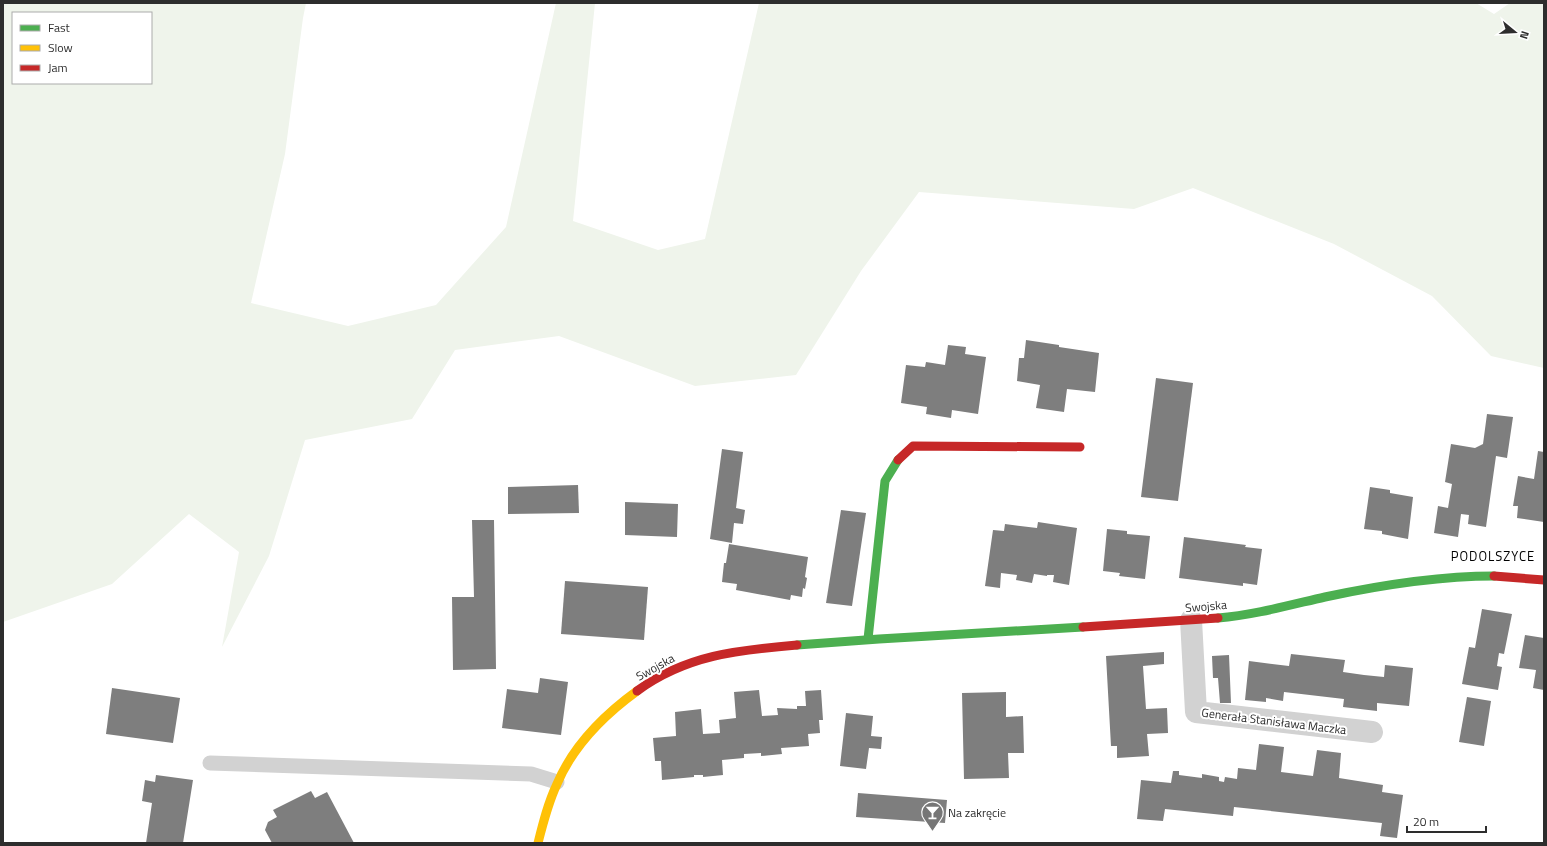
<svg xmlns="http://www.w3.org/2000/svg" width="1547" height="846" viewBox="0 0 1547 846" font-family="'Titillium Web',sans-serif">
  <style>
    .green { fill: #eff4eb; fill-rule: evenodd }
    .building { fill: #7e7e7e }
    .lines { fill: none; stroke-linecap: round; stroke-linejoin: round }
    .lane { stroke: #d2d2d2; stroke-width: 15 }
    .street { stroke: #d2d2d2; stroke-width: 22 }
    .fast { stroke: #4caf50; stroke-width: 9 }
    .slow { stroke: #ffc107; stroke-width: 9 }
    .jam { stroke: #c62828; stroke-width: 9 }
    .labels { text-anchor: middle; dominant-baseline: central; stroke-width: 4; stroke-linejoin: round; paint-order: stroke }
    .street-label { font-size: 12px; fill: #2d2d2d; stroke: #fff }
    .poi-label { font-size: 12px; fill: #2d2d2d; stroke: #fff; text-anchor: start }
    .neighbourhood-label { font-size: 13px; letter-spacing: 1px; fill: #000; stroke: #fff }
  </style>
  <rect width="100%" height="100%" fill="#fff"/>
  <!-- green -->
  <path class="green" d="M3 3H306L303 18 285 154 251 303 348 326 436 305 506 227 556 3H595L573 221 658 250 705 239 759 3H1476L1494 14 1510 3H1544V368L1491 356 1432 296 1334 244 1193 188 1134 209 919 192 861 271 796 375 695 386 559 336 455 350 412 419 305 440 269 556 222 647 239 552 189 514 112 584 3 622ZM13 13H151V83H13Z"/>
  <!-- building -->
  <g class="building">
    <polygon points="1026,340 1059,345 1059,347 1099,353 1095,392 1067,389 1064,412 1036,408 1040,385 1017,381 1019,358 1024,358"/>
    <polygon points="948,345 966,347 965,354 986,357 978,414 952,410 951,418 926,414 927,407 901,403 906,365 925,367 926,362 945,365"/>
    <polygon points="1156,378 1193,383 1178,501 1141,497"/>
    <polygon points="1487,414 1513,417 1507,458 1496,456 1486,527 1468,524 1469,515 1461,514 1458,537 1434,533 1438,506 1448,508 1452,484 1445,482 1451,444 1475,448 1483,444"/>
    <polygon points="722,449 743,452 736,508 745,510 743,524 734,523 732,543 710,539"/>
    <polygon points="1538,451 1544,452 1544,522 1517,518 1518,506 1513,506 1518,476 1534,479"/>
    <polygon points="578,485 579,513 508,514 508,487"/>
    <polygon points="1370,487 1390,490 1390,493 1413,497 1408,539 1382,534 1382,531 1364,529"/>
    <polygon points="625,502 678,504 677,537 625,535"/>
    <polygon points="841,510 866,513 852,606 826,603"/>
    <polygon points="472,520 494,520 496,669 453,670 452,597 474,597"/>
    <polygon points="1038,522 1077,528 1069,585 1053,582 1054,575 1047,575 1047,576 1034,574 1032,583 1016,580 1017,575 1001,573 1000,588 985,586 993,530 1004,531 1005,524 1037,528"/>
    <polygon points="1107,529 1127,531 1127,534 1150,536 1145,579 1119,576 1120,573 1103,571"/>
    <polygon points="1184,537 1246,545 1245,547 1262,549 1257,585 1243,583 1243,586 1179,578"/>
    <polygon points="729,544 808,557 805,577 807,578 805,589 803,588 802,597 791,595 790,600 736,590 737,584 722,582 724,563 726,563"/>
    <polygon points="565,581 648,587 644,640 561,634"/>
    <polygon points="1482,609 1512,614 1504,654 1499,653 1497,666 1502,667 1498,690 1462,684 1469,647 1475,648"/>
    <polygon points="1525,635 1544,638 1544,690 1533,688 1536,670 1519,668"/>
    <polygon points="1164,652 1164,664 1143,666 1146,709 1167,708 1168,733 1147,734 1149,756 1117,758 1117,746 1111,746 1106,656"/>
    <polygon points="1291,654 1345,660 1343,672 1364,675 1384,677 1385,665 1413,668 1409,706 1377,703 1377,711 1343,707 1344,699 1284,692 1283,701 1266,698 1266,702 1245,700 1249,661 1289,666"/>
    <polygon points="1229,655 1231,703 1220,703 1218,678 1213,678 1212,656"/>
    <polygon points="540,678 568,682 561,735 502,728 507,689 538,693"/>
    <polygon points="112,688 180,698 173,743 106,734"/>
    <polygon points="759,690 762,716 778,715 777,708 797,709 797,706 806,706 805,691 821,690 823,720 819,720 820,733 808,734 809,746 781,748 782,754 761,756 761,753 744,754 744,758 722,760 723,775 703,777 703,775 694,775 694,777 662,780 661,761 655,761 653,738 676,736 675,712 701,709 703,734 720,733 719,720 736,718 734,692"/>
    <polygon points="1006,692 1006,717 1023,716 1024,753 1008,753 1009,778 964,779 962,693"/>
    <polygon points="1467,697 1491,701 1484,746 1459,742"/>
    <polygon points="846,713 873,716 871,736 882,737 881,749 869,748 866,769 840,766"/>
    <polygon points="1259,744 1284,747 1281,772 1313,776 1317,750 1341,753 1339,778 1383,785 1382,792 1403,795 1397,838 1380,836 1382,823 1234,807 1233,816 1165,809 1163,821 1137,819 1141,780 1171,783 1173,771 1179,771 1179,775 1202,778 1202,774 1219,777 1219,781 1224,782 1225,777 1237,779 1238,768 1256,770"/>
    <polygon points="156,775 193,780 183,843 146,843 152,803 142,801 145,780 155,782"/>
    <polygon points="311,791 315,798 327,792 354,843 272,843 265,830 268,822 277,817 273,810"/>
    <polygon points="858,793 947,800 945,823 856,817"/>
  </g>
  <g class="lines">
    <!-- lane -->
    <polyline class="lane" points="210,763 531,774 557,782"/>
    <!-- street -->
    <polyline class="street" points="1191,620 1196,712 1372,732"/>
    <!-- fast -->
    <g class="fast">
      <path d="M1218 618C1254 615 1290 605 1325 597 1381 585 1437 576 1494 576"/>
      <polyline points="868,639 885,481 898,460"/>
      <polyline points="797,645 879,639 1083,627"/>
    </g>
    <!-- slow -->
    <path class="slow" d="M538 843C543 823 548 803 557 784 573 746 604 715 637 691"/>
    <!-- jam -->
    <g class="jam">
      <polyline points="898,460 913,446 1080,447"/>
      <polyline points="1494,576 1544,580"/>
      <polyline points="1083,627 1218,618"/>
      <path d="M637 691C686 655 738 650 797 645"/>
    </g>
  </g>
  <!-- icons -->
  <defs>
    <symbol id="bar-pin" viewBox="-11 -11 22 30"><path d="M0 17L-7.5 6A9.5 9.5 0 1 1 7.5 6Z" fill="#767676" stroke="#fff"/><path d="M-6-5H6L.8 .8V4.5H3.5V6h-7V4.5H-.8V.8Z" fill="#fff"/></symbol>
  </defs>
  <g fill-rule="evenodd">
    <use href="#bar-pin" x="920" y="800" width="25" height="34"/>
  </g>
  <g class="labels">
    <!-- street labels -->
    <g class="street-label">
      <text transform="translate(1206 606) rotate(-5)">Swojska</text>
      <text transform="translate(655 667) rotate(-29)">Swojska</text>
      <text transform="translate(1274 721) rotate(7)">Generała Stanisława Maczka</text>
    </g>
    <!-- poi labels -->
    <g class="poi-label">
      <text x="948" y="812">Na zakręcie</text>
    </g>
    <!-- neighbourhood labels -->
    <g class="neighbourhood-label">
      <text x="1493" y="556">PODOLSZYCE</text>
    </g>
  </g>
  <!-- border -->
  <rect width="1547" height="846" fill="none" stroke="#2d2d2d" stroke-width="8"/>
  <!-- legend -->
  <rect x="12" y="12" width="140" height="72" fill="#ffffff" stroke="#ababab"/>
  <rect x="20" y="25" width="20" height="6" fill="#4caf50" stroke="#ababab"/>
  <text x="48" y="32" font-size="12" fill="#2d2d2d">Fast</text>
  <rect x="20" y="45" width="20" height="6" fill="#ffc107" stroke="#ababab"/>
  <text x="48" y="52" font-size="12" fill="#2d2d2d">Slow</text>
  <rect x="20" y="65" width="20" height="6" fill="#c62828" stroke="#ababab"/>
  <text x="48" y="72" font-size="12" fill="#2d2d2d">Jam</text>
  <!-- north arrow -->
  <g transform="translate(1515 32) rotate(108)" stroke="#ffffff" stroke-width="3" paint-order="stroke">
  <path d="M0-3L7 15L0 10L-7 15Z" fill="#2d2d2d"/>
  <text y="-6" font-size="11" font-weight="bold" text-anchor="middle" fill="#2d2d2d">N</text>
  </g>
  <!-- scale -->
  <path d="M1407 826v6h79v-6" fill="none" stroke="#2d2d2d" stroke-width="2"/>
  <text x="1413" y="826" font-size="12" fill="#2d2d2d" stroke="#ffffff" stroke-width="3" paint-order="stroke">20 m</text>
</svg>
